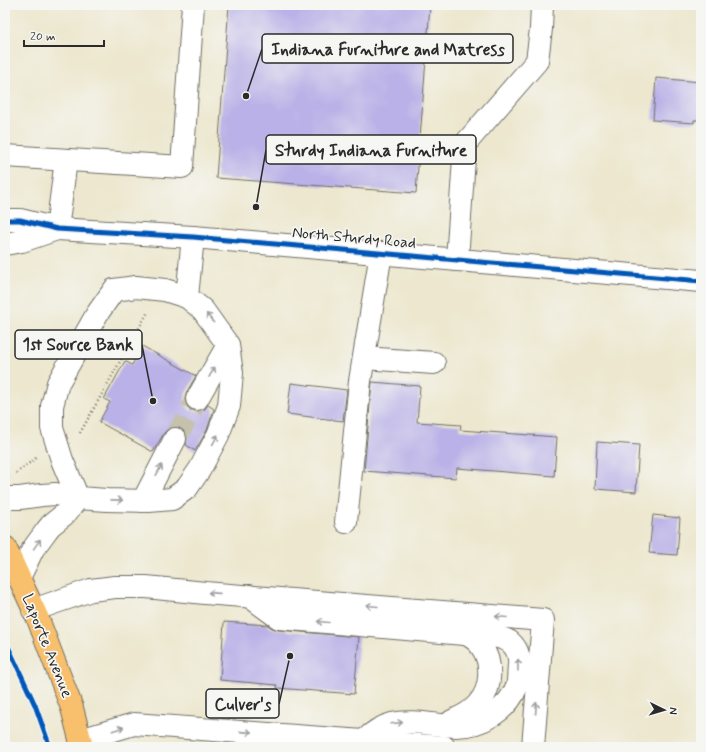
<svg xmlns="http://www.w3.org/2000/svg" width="706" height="752" viewBox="0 0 706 752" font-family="Mynerve,sans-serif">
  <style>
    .building { fill: #b9b1e7 }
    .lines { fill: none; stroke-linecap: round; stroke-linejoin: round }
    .minor-tunnel { stroke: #c5c1ad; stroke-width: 22; stroke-dasharray: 22 11; stroke-linecap: butt }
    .minor-casing { stroke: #6f6d64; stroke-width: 24 }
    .major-casing { stroke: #6f6d64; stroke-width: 24 }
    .path { stroke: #6f6d64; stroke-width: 2.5; stroke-dasharray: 1 3; stroke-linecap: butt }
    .minor { stroke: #fff; stroke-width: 22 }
    .major { stroke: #f8bf6c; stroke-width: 22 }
    .cycleway-casing { stroke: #f6f6f2; stroke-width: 8 }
    .cycleway { stroke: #0057b8; stroke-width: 5 }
    .oneway { stroke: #a0a0a0 }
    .labels { text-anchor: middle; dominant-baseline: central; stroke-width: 3.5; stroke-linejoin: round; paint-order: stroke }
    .street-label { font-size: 16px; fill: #2b2b2b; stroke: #f6f6f2 }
    .leader { fill: none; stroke: #2b2b2b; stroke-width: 1.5 }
    .callout-dot { fill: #2b2b2b; stroke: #f6f6f2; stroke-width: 1.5 }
    .callout { fill: #f6f6f2; stroke: #2b2b2b; stroke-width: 1.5 }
    .callout-label { font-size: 17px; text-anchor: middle; font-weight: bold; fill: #2b2b2b }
  </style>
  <rect width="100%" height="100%" fill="#f6f6f2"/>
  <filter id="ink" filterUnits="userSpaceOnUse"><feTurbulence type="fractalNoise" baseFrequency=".025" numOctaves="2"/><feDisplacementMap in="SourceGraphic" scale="8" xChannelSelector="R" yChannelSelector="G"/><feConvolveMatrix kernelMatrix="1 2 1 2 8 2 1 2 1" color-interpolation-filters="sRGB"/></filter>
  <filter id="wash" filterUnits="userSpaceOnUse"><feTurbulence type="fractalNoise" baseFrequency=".012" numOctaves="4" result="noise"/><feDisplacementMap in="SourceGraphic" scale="16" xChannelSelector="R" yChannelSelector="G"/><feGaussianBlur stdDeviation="0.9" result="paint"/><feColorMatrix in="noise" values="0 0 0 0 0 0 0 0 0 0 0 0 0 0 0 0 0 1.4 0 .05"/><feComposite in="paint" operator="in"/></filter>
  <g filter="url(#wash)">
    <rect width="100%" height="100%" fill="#ece7ce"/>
    <g id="blocks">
      <!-- building -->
      <g class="building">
        <polygon points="229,5 244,5 277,7 277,5 430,5 416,193 216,178"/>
        <polygon points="656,78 701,82 701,120 694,120 694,123 653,120"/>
        <polygon points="142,346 196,376 186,393 185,399 186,405 190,410 197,411 204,410 208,405 214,409 207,430 195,451 186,445 187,438 185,432 180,428 174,427 168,429 164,433 153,452 99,422 110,402 104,399 125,361 132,365"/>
        <polygon points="372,382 420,386 417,422 461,425 460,430 557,437 554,476 457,468 456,478 364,471"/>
        <polygon points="291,383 347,390 343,421 287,414"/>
        <polygon points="597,442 639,445 636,492 595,489"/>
        <polygon points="653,515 680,518 677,555 649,553"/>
        <polygon points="224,622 268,625 272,628 278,630 359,637 354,694 277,688 277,685 220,680"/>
      </g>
    </g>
  </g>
  <g filter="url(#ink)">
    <use href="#blocks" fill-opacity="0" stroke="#6f6d64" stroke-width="1"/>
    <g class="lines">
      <!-- minor-tunnel -->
      <polyline class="minor-tunnel" points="175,439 197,399"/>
      <defs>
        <g id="minor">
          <polyline points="5,156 182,167 193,5"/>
          <polyline points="5,220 20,220 57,229 193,237 701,281"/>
          <polyline points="57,229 66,160"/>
          <polyline points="5,244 22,241 57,229"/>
          <polyline points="457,260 465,144 537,61 541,29 542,5"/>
          <polyline points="187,297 203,310 228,345 232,373 229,406 218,435 200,469 187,488 172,499 149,501 107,500 78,498 62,460 52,428 52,406 58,383 97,314 114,290 136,287 165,290 187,297 193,237"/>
          <polyline points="364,358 434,363"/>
          <polyline points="197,399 228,345"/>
          <polyline points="5,498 20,498 42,495 56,494 78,498 65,514 51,525 47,530 33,549 19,578"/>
          <polyline points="143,501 175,439"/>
          <polyline points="346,522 360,381 381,253"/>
          <path d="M249 596 279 618 499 637C503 639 508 640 510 642 517 648 520 657 519 665 518 671 519 680 517 686 508 710 482 726 456 726 436 726 413 719 392 724 380 727 372 733 364 741"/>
          <polyline points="33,610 91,590 115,587 146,587 205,593 543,620 533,747"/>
          <path d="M452 721C461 717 471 713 478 704 492 689 493 662 481 646 477 640 472 637 466 634"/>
          <polyline points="80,740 134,724 444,747"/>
        </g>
        <polyline id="major" points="5,547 38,619 72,708 82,747"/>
      </defs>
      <!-- minor casing -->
      <use href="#minor" class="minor-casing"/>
      <!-- major casing -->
      <use href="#major" class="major-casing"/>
      <!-- path -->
      <g class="path">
        <polyline points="80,433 148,312"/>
        <polyline points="16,473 36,458"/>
      </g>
      <!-- minor -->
      <use href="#minor" class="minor"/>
      <!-- major -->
      <use href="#major" class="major"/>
      <defs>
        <g id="cycleway">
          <polyline points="5,220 20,220 57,229 193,237 701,281"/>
          <polyline points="5,640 35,705 50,747"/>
        </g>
      </defs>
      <!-- cycleway casing -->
      <use href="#cycleway" class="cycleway-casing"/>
      <!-- cycleway -->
      <use href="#cycleway" class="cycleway"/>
    </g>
    <!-- one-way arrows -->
    <defs><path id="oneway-shaft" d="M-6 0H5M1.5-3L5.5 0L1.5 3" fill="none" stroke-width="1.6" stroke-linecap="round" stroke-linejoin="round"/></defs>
    <g class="oneway">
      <use href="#oneway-shaft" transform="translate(210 318) rotate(-128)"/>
      <use href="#oneway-shaft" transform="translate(212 372) rotate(-60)"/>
      <use href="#oneway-shaft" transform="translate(215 440) rotate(-62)"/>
      <use href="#oneway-shaft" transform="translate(159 470) rotate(-62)"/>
      <use href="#oneway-shaft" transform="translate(117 500) rotate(1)"/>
      <use href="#oneway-shaft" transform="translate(37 544) rotate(-55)"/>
      <use href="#oneway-shaft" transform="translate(214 593) rotate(-176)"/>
      <use href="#oneway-shaft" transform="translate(372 606) rotate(-175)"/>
      <use href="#oneway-shaft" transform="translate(501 617) rotate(-175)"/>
      <use href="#oneway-shaft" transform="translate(323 622) rotate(-175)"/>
      <use href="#oneway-shaft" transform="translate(518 665) rotate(-89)"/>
      <use href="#oneway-shaft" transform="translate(536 708) rotate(-86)"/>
      <use href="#oneway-shaft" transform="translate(397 723) rotate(-7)"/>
      <use href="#oneway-shaft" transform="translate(118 729) rotate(-18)"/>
      <use href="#oneway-shaft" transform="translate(246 732) rotate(4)"/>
    </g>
  </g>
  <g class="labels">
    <!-- street labels -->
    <g class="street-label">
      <text transform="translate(354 238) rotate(5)">North Sturdy Road</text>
      <text transform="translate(47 646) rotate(68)">Laporte Avenue</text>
    </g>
  </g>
  <!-- callouts -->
  <path class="leader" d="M246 96L262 49M256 207L266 150M153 401L142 345M290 656L279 704"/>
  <g class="callout-dot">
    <circle cx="246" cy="96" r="4"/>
    <circle cx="256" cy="207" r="4"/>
    <circle cx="153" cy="401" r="4"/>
    <circle cx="290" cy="656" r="4"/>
  </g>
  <g class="callout">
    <rect x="262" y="34" width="251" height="29" rx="4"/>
    <rect x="266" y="135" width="210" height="29" rx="4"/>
    <rect x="15" y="330" width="127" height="29" rx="4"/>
    <rect x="206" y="689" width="73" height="29" rx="4"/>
  </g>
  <g class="callout-label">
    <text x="388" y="55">Indiana Furniture and Matress</text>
    <text x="371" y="156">Sturdy Indiana Furniture</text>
    <text x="78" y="350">1st Source Bank</text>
    <text x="243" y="710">Culver's</text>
  </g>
  <!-- margin -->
  <rect width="706" height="752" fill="none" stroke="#f6f6f2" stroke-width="20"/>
  <!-- north arrow -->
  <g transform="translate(664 710) rotate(95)" stroke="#f6f6f2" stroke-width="3" paint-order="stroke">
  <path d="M0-3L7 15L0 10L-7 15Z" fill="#2b2b2b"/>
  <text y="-6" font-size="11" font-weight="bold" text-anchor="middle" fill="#2b2b2b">N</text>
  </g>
  <!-- scale -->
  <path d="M24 40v6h80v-6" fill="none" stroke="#2b2b2b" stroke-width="2"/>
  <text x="30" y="40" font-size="12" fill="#2b2b2b" stroke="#f6f6f2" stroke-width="3" paint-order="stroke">20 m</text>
</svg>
